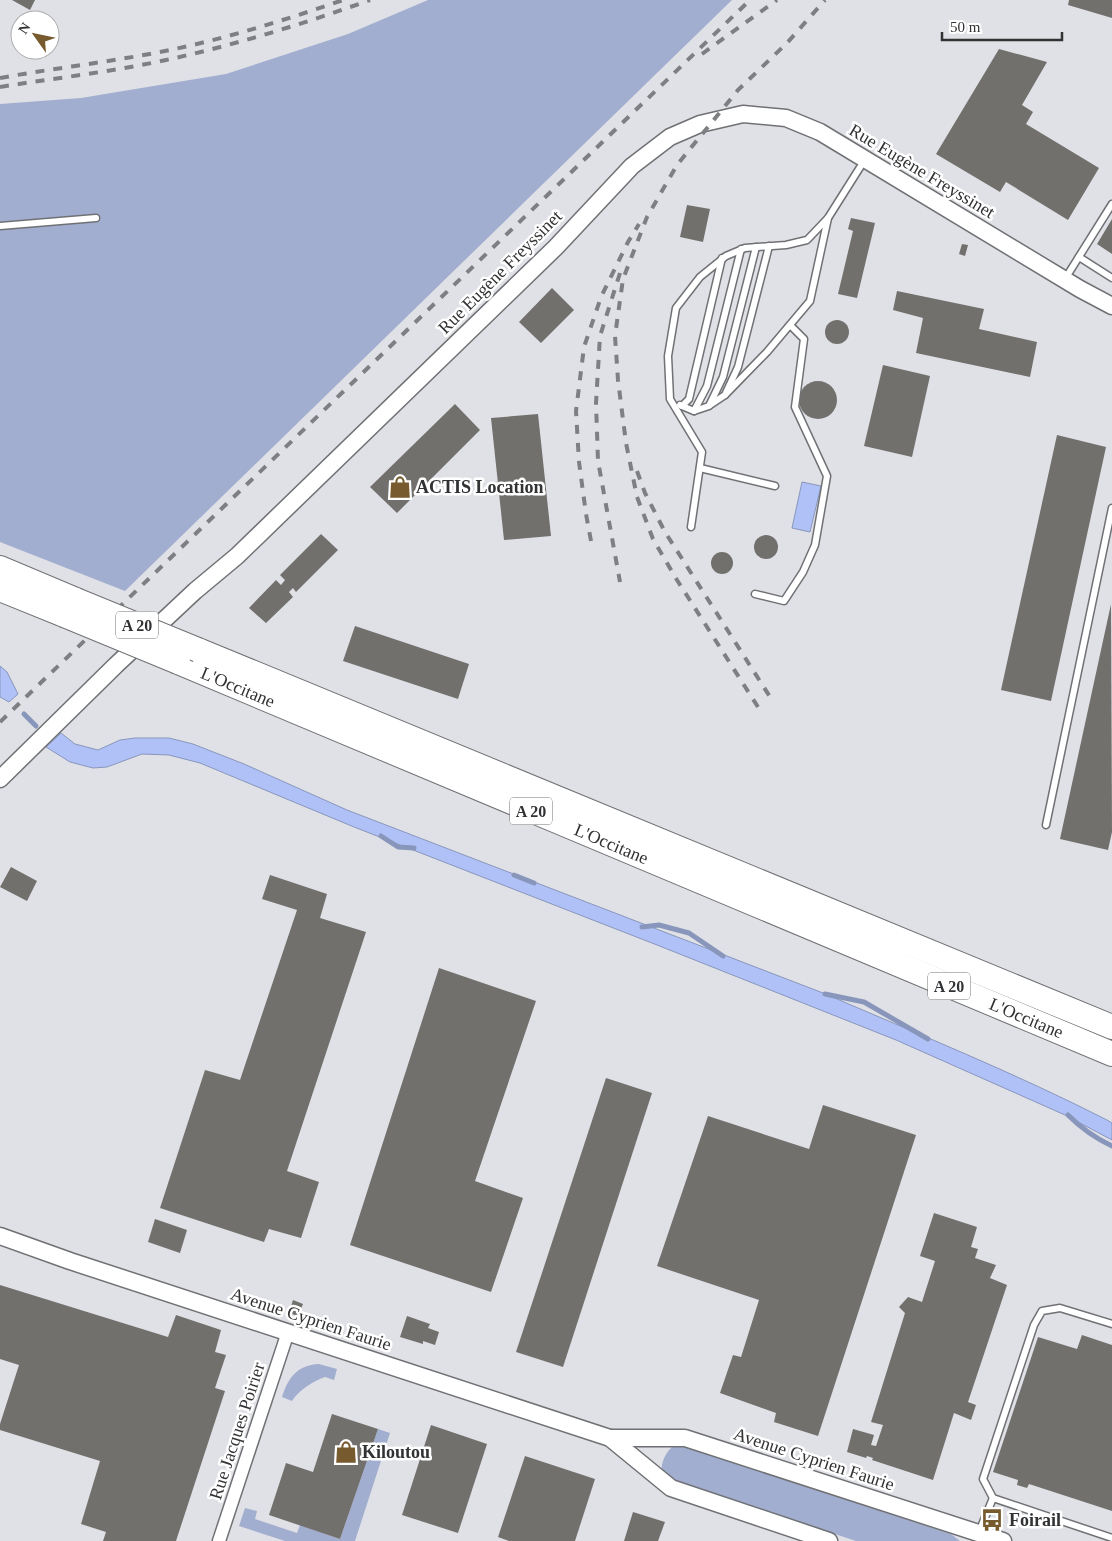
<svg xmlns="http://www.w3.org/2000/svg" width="1112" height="1541" viewBox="0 0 1112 1541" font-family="Georgia,serif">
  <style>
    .green { fill: #a2aed0 }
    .water { fill: #afc1f6; stroke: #8996bc }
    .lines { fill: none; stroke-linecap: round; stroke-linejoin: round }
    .stream { stroke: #8996bc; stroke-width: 5 }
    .building { fill: #72706d }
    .service-casing { stroke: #6f7174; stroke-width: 9 }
    .minor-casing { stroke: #6f7174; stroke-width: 15 }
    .tertiary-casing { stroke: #6f7174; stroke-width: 19 }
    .motorway-casing { stroke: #6f7174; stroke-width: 26 }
    .service { stroke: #fff; stroke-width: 6 }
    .minor { stroke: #fff; stroke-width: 12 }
    .tertiary { stroke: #fff; stroke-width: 16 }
    .motorway { stroke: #fff; stroke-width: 24 }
    .rail { stroke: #7e7f82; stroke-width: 4; stroke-dasharray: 9 9; stroke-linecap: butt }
    .motorway-bridge-casing { stroke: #6f7174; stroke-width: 26; stroke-linecap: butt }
    .motorway-bridge { stroke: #fff; stroke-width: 24 }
    .labels { text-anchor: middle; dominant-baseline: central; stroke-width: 5; stroke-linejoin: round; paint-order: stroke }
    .shield { fill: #fff; stroke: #6f7071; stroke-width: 1 }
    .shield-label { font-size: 16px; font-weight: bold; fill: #313234 }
    .street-label { font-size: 18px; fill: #313234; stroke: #fff }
    .poi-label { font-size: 18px; font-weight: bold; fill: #313234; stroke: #fff; text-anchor: start }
  </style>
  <rect width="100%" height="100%" fill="#e0e1e6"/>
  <!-- green -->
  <g class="green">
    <polygon points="428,0 732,0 125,591 0,542 0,104 81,98 226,74 348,34"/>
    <path d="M319 1364 337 1369 334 1380 325 1377C313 1381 299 1390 292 1401L282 1397C288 1378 297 1365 319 1364Z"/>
    <polygon points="378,1429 390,1433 355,1541 285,1541 239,1526 245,1508 257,1511 255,1519 297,1533 300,1525 340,1539"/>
    <path d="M673 1446 690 1448 951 1534 960 1541H856L679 1483 662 1471C660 1463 667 1451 673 1446Z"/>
  </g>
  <!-- water -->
  <g class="water">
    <polygon points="802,482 821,486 810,532 792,528"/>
    <polygon points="0,666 7,672 18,694 9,702 0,697"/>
    <path d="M61 733 75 744 98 750 120 740 135 738H169L193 744 244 764 347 810 823 993C918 1034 1015 1073 1107 1120L1112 1123V1140L1065 1115 896 1040 657 945 354 827 200 763 169 755 142 754 107 767 93 768 70 762 46 747Z"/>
  </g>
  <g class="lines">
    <!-- stream -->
    <g class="stream">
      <polyline points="24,714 36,726"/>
      <polyline points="381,836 398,847 414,848"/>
      <polyline points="514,875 534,883"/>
      <polyline points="642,927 659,925 689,933 723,956"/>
      <polyline points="825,994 864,1002 928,1039"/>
      <path d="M1068 1115C1081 1128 1095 1138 1112 1146"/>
    </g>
  </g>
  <!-- building -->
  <g class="building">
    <polygon points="12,0 35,0 30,10"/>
    <polygon points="1069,0 1112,0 1112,18 1068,5"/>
    <polygon points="999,49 1047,62 1022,105 1033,112 1026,124 1099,168 1068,220 1006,182 1000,192 936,154"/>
    <polygon points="687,205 710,209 703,242 680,237"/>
    <polygon points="851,218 875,223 857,298 838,294 853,231 848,229"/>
    <polygon points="1112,219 1112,254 1097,244"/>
    <polygon points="962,244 968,245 965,256 959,254"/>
    <polygon points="552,288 574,310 541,343 519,322"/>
    <polygon points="897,291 984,309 979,329 1037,342 1030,377 916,353 923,318 893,310"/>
    <circle cx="837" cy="332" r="12"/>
    <polygon points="883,365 930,376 912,457 864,446"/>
    <circle cx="818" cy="400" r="19"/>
    <polygon points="455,404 480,430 397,513 370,487"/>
    <polygon points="538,414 551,536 504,540 491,418"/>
    <polygon points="1057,435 1106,447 1051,701 1001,690"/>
    <polygon points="321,534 338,550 296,592 293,588 289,592 293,597 266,623 249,608 276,580 281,585 285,580 280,575"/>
    <circle cx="766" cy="547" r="12"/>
    <circle cx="722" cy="563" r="11"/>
    <polygon points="1111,604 1112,832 1108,850 1060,839"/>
    <polygon points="355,626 469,664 458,699 343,661"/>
    <polygon points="11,867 37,881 27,901 0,887"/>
    <polygon points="270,875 327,894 320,918 366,932 287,1171 319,1182 301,1238 269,1229 264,1242 160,1208 205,1070 240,1080 297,910 262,899"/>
    <polygon points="439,968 536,1001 475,1181 523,1198 491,1292 350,1245"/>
    <polygon points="606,1078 652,1093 563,1367 516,1352"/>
    <polygon points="823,1105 916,1135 818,1436 774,1422 776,1413 720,1393 733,1355 741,1357 759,1300 657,1266 708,1116 809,1149"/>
    <polygon points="934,1213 977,1227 971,1247 978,1249 975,1258 996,1265 990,1278 1007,1285 968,1402 976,1405 971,1420 954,1413 933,1480 872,1460 873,1458 867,1456 866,1458 847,1452 853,1429 874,1435 871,1445 876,1446 883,1425 871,1422 905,1313 899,1307 908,1297 922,1302 935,1261 920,1256"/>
    <polygon points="155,1219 187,1230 180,1253 148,1242"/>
    <polygon points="0,1285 168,1337 176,1315 221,1330 215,1352 226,1355 215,1388 225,1391 176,1541 103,1541 106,1532 81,1524 100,1461 0,1430 0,1424 19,1365 0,1359"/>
    <polygon points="293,1300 303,1304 298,1316 289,1313"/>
    <polygon points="407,1316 430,1324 428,1328 439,1332 435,1345 423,1341 423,1344 400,1337"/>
    <polygon points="1082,1335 1112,1345 1112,1511 1029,1484 1027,1488 1017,1485 1018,1480 993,1472 1038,1337 1077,1349"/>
    <polygon points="332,1414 378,1429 340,1539 269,1515 286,1463 313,1472"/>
    <polygon points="431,1425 487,1444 458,1533 402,1515"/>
    <polygon points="525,1456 595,1479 575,1541 509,1541 498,1537"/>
    <polygon points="633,1512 665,1522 658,1541 624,1541"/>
  </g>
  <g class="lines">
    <defs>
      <g id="service">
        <polyline points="0,226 96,218"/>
        <polyline points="1079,257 1112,278"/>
        <polyline points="1065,279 1112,204"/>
        <polyline points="725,395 767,352 810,301 828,218"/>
        <polyline points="680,405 682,406 689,399 722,258"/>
        <polyline points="710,405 725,395 738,367 769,246"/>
        <polyline points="682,406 694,411 707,386 741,249"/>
        <polyline points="694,411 709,406 723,377 756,247"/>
        <polyline points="700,468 775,486"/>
        <polyline points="691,527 702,452 670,399 668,356 676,308 700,277 726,256 745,248 786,245 807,240 828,218 864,161"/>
        <polyline points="755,594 784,601 803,572 815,545 827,476 795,407 804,339 790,325"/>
        <polyline points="1046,825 1112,508"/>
        <polyline points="1112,1324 1060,1308 1042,1311 1034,1325 983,1479 993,1498 1112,1538"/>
        <polyline points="979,1532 993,1498"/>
      </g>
      <polyline id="minor" points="219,1541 288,1332"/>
      <g id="tertiary">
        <polyline points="0,779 116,665 195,591 237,556 556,247 632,166 670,137 700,124 743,114 786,118 820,132 1080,289 1112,306"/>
        <polyline points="0,1236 70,1261 610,1438 685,1438 1003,1541"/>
        <polyline points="610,1438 671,1488 829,1541"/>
      </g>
      <g id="motorway">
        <polyline points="0,568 76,600"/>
        <polyline points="0,589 64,615"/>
        <polyline points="198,650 1112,1027"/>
        <path id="s1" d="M178 662 1112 1054"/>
      </g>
    </defs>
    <!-- service casing -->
    <use href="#service" class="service-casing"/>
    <!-- minor casing -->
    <use href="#minor" class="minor-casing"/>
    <!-- tertiary casing -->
    <use href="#tertiary" class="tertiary-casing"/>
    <!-- motorway casing -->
    <use href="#motorway" class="motorway-casing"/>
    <!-- service -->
    <use href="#service" class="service"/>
    <!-- minor -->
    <use href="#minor" class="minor"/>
    <!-- tertiary -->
    <use href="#tertiary" class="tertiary"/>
    <!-- motorway -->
    <use href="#motorway" class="motorway"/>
    <!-- rail -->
    <g class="rail">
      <polyline points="702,54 777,0"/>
      <path d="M0 78C55 68 110 62 165 51 225 39 285 20 343 0"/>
      <path d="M0 87C55 78 111 72 166 60 235 45 303 24 370 0"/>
      <polyline points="620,273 600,336 596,403 598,461 620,582"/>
      <polyline points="637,471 645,493 665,532 772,700"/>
      <polyline points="591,541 586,514 579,462 576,411 584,347 601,297 628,242 639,224"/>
      <polyline points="758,707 677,580 653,539 637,497 626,443 618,380 615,336 623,279 647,217 677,165 738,90 787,43 825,0"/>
      <polyline points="0,722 750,0"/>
    </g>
    <defs>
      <g id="motorway-bridge">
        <polyline points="76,600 198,650"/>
        <polyline points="64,615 178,662"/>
      </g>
    </defs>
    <!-- motorway-bridge casing -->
    <use href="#motorway-bridge" class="motorway-bridge-casing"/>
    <!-- motorway-bridge -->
    <use href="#motorway-bridge" class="motorway-bridge"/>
  </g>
  <!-- icons -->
  <defs>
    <symbol id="shop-bare" viewBox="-9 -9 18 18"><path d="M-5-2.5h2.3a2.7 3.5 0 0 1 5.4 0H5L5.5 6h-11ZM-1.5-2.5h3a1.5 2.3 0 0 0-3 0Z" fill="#775a2e" stroke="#fff" stroke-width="2.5" paint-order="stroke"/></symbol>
    <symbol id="bus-bare" viewBox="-9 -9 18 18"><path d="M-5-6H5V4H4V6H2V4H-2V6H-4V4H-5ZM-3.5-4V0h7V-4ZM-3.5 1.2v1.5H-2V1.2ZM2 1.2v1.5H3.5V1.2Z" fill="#775a2e" stroke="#fff" stroke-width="2.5" paint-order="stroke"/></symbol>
  </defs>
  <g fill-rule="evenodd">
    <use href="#shop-bare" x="384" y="471" width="32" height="32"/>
    <use href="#shop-bare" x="330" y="1436" width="32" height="32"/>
    <use href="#bus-bare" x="976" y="1504" width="32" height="32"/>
  </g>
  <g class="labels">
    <!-- shield labels -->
    <g class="shield">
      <rect x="116" y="611.5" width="42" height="27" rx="4"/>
      <rect x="510" y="797.5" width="42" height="27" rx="4"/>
      <rect x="928" y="972.5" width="42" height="27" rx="4"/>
    </g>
    <g class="shield-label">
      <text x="137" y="625">A 20</text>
      <text x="531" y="811">A 20</text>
      <text x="949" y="986">A 20</text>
    </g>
    <!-- street labels -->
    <g class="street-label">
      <text transform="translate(922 171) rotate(31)">Rue Eugène Freyssinet</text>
      <text transform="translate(500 272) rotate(-45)">Rue Eugène Freyssinet</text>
      <text stroke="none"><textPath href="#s1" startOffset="65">L'Occitane</textPath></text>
      <text stroke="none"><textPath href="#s1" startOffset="470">L'Occitane</textPath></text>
      <text stroke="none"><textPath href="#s1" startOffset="920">L'Occitane</textPath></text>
      <text transform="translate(311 1319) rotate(18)">Avenue Cyprien Faurie</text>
      <text transform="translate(237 1431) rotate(-72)">Rue Jacques Poirier</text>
      <text transform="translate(814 1459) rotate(18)">Avenue Cyprien Faurie</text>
    </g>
    <!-- poi labels -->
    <g class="poi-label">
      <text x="416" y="487">ACTIS Location</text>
      <text x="362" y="1452">Kiloutou</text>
      <text x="1009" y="1520">Foirail</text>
    </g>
  </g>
  <!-- north arrow -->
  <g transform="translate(35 35) rotate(303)"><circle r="24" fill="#ffffff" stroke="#adadae"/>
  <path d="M0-4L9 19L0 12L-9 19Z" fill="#775a2e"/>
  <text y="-8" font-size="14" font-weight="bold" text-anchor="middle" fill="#313234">N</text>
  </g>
  <!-- scale -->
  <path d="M942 32v8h120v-8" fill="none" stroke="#313234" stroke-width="2.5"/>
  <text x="950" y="32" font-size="15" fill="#313234" stroke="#ffffff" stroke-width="4" paint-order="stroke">50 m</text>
</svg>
